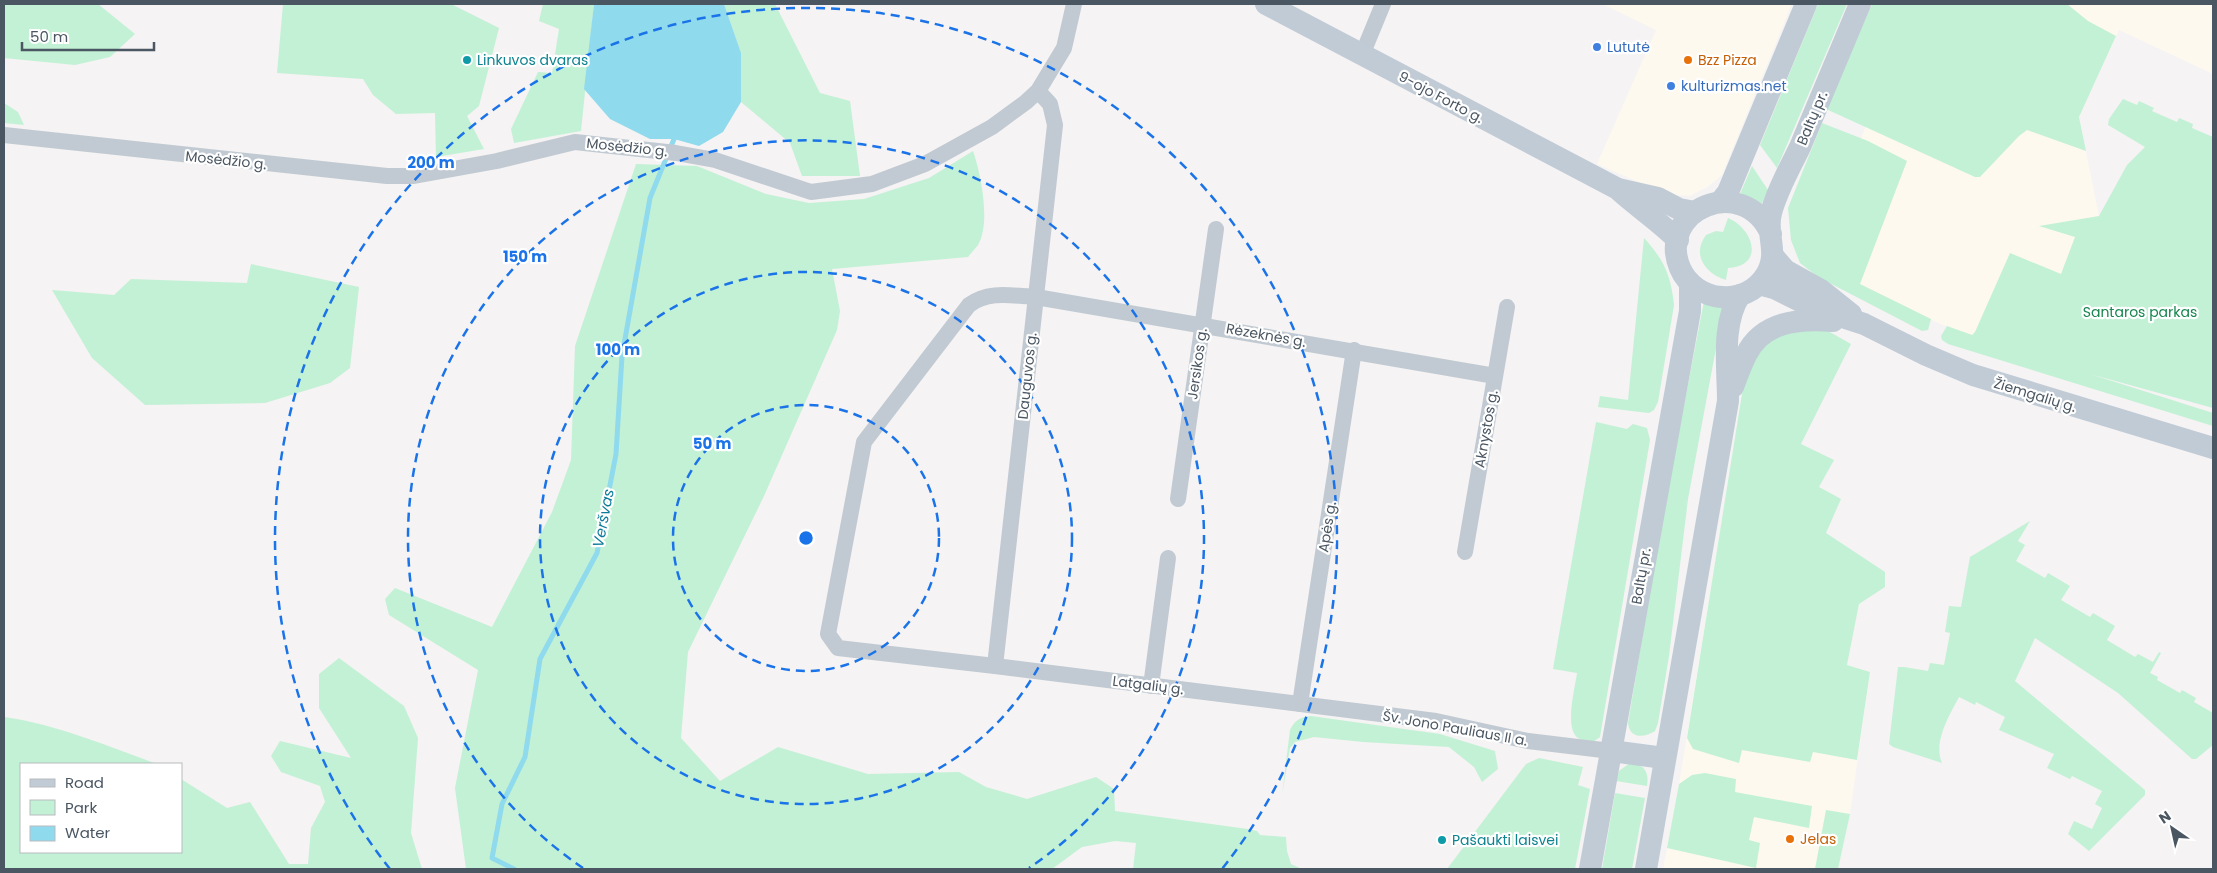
<svg xmlns="http://www.w3.org/2000/svg" width="2217" height="873" viewBox="0 0 2217 873" font-family="Poppins,sans-serif">
  <style>
    .commercial { fill: #fdf9ef }
    .green { fill: #c3f1d5 }
    .water { fill: #90daee }
    .lines { fill: none; stroke-linecap: round; stroke-linejoin: round }
    .stream { stroke: #90daee; stroke-width: 5 }
    .street { stroke: #c1cad2; stroke-width: 16 }
    .secondary { stroke: #c1cbd6; stroke-width: 22 }
    .ring { fill: none; stroke: #1a73e8; stroke-width: 2.5; stroke-dasharray: 9 6 }
    .shop-dot { fill: #3f7fe0; stroke: #fff; stroke-width: 2 }
    .culture-dot { fill: #0f9aa8; stroke: #fff; stroke-width: 2 }
    .food-dot { fill: #e8710a; stroke: #fff; stroke-width: 2 }
    .labels { text-anchor: middle; dominant-baseline: central; stroke-width: 4.5; stroke-linejoin: round; paint-order: stroke }
    .shop-label { font-size: 14px; fill: #366cbe; stroke: #fff; text-anchor: start }
    .culture-label { font-size: 14px; fill: #0d838f; stroke: #fff; text-anchor: start }
    .food-label { font-size: 14px; fill: #c56008; stroke: #fff; text-anchor: start }
    .street-label { font-size: 14px; fill: #4a5661; stroke: #fff }
    .park-label { font-size: 14px; fill: #17864f; stroke: #fff }
    .water-label { font-size: 15px; font-style: italic; fill: #0c7c9b; stroke: #fff }
    .centre { fill: #1a73e8; stroke: #fff; stroke-width: 2.5 }
    .ring-label { font-size: 15px; text-anchor: middle; font-weight: bold; fill: #1a73e8; stroke: #fff; stroke-width: 4.5; stroke-linejoin: round; paint-order: stroke }
  </style>
  <rect width="100%" height="100%" fill="#f5f3f3"/>
  <!-- commercial -->
  <g class="commercial">
    <polygon points="1602,4 1792,4 1722,175 1709,186 1690,196 1668,195 1597,164 1656,30"/>
    <polygon points="1918,4 2213,4 2213,74 2119,30 2079,117 2099,216 2044,359 1940,324 1851,280 1834,201"/>
    <polygon points="1722,520 1885,572 1885,587 1859,604 1847,665 1870,672 1850,814 1838,869 1663,869 1679,784"/>
  </g>
  <!-- green -->
  <g class="green">
    <polygon points="4,4 98,4 135,34 110,57 75,65 4,58"/>
    <polygon points="283,4 451,4 499,28 479,106 467,116 484,149 436,157 435,113 396,114 373,95 363,79 277,73"/>
    <polygon points="543,4 594,4 581,131 514,143 511,129 538,72 552,73 559,29 539,21"/>
    <polygon points="724,4 775,4 820,93 850,101 860,176 802,176 790,143 741,102 741,54"/>
    <polygon points="1818,4 1847,4 1777,168 1760,145"/>
    <polygon points="1872,4 2067,4 2088,21 2116,36 2079,117 2086,151 2027,130 2019,136 1980,177 1975,177 1826,109"/>
    <polygon points="2123,99 2137,105 2139,101 2154,108 2152,111 2177,122 2179,118 2193,124 2192,128 2213,137 2213,408 2090,374 2213,413 2213,426 1948,344 1942,340 1941,336 1947,326 1972,335 1975,332 2010,253 2061,274 2075,237 2039,226 2099,216 2127,165 2145,147 2108,125 2109,119"/>
    <polygon points="4,103 18,112 24,125 4,123"/>
    <polygon points="1822,123 1868,141 1907,161 1860,284 1931,319 1928,330 1922,331 1818,277 1800,263 1791,240 1788,208"/>
    <path d="M973 151C981 174 991 223 978 245 975 249 971 253 968 257L832 269 840 311 837 330 764 496 688 652 681 738 720 781 778 747 868 774 959 772 986 787 1027 799 1096 777 1114 789 1115 811 1248 829 1257 831 1260 835 1286 837 1287 851 1291 864 1302 869H1313H1133L1136 843 1115 841 1082 847 1052 869H466L455 788 478 670 389 615 385 599 395 588 492 627 552 512 571 460 575 346 636 164 697 166 766 194 809 203 864 199 929 178Z"/>
    <polygon points="1752,166 1768,190 1760,207 1740,194"/>
    <path d="M1728 218C1754 229 1765 266 1728 268L1726 280C1706 274 1691 255 1706 235L1716 231 1723 232Z"/>
    <path d="M1644 238C1664 260 1671 275 1674 305L1658 402 1654 410 1649 413 1598 407 1600 396 1628 400Z"/>
    <polygon points="251,264 359,287 350,368 330,383 265,403 145,405 92,358 52,290 114,295 131,279 247,283"/>
    <path d="M1704 301 1724 305 1688 499 1669 656 1658 723 1655 731C1644 738 1630 739 1628 723L1662 520Z"/>
    <polygon points="1788,330 1828,331 1851,344 1801,444 1834,460 1819,487 1841,499 1826,533 1885,572 1885,587 1859,604 1847,665 1870,672 1857,760 1813,752 1810,762 1742,750 1739,763 1693,749 1687,738 1745,375 1764,343"/>
    <path d="M1596 422 1627 429 1633 424 1647 428 1650 440 1600 737 1593 742C1588 741 1581 740 1578 738 1564 728 1575 688 1577 673L1553 669Z"/>
    <path d="M2030 521 2018 541 2025 545 2016 561 2045 578 2048 573 2070 586 2061 600 2090 617 2093 613 2115 626 2107 640 2135 657 2138 654 2153 662 2159 652 2161 653 2150 673 2158 677 2157 680 2180 693 2182 690 2196 698 2194 702 2213 713V745L2196 759H2192L2118 693 2035 638 2015 681 2145 790V795L2089 851 2068 834 2074 821 2092 829 2102 808 2095 804 2102 791 2072 776 2070 779 2047 768 2054 754 1999 730 2005 717 1976 702 1975 705 1959 697C1949 716 1933 742 1942 763L1893 747 1889 744 1898 667H1904L1928 671 1930 663 1944 665 1950 633 1945 632 1949 606 1961 607 1970 557Z"/>
    <path d="M339 658 404 706 418 738 411 833 422 869H4V717C56 724 107 746 157 764H21V852H181V779L227 808 250 802 289 864H308L311 828 325 802 320 786 281 772 271 756 280 741 351 758 319 708V674Z"/>
    <path d="M1311 716 1440 734 1495 751 1498 769 1482 782 1474 767 1449 747 1363 742 1314 737 1295 742 1290 748 1282 795 1290 730C1295 720 1300 717 1311 716Z"/>
    <polygon points="1539,758 1583,767 1578,785 1590,789 1575,869 1447,869 1526,764"/>
    <path d="M1630 763C1645 764 1649 773 1647 786L1616 781 1619 771Z"/>
    <polygon points="1705,773 1736,779 1735,792 1812,806 1809,828 1754,817 1749,840 1760,843 1756,868 1667,848 1679,784 1692,775"/>
    <polygon points="1615,793 1645,798 1632,869 1602,869"/>
    <polygon points="1826,810 1850,814 1838,869 1815,869"/>
  </g>
  <!-- water -->
  <polygon class="water" points="594,4 724,4 741,53 741,102 723,132 699,146 674,139 650,139 610,119 584,89"/>
  <g class="lines">
    <!-- stream -->
    <polyline class="stream" points="514,869 492,858 502,804 525,757 540,659 597,553 616,454 622,356 650,198 674,139 673,132"/>
    <!-- street -->
    <g class="street">
      <polyline points="1362,55 1383,4"/>
      <polyline points="4,135 387,176 414,176 497,161 575,142 676,153 715,160 811,192 872,184 925,164 992,127 1026,102 1038,91 1064,48 1074,4"/>
      <path d="M1495 376 1036 297C1013 296 989 290 969 305L864 442 828 634 838 648 995 666 1436 721 1528 741 1611 751"/>
      <polyline points="1178,499 1216,229"/>
      <polyline points="1465,552 1507,307"/>
      <polyline points="995,666 1055,125 1050,104 1038,91"/>
      <polyline points="1151,686 1168,558"/>
      <polyline points="1300,704 1354,350"/>
    </g>
    <!-- secondary -->
    <g class="secondary">
      <polyline points="1266,4 1618,189 1658,198 1679,209 1695,212"/>
      <path d="M1620 191C1639 208 1660 222 1678 240"/>
      <polyline points="1721,201 1728,192 1806,4"/>
      <path d="M1771 234C1743 172 1656 210 1680 268 1695 303 1746 308 1766 275 1780 252 1765 235 1771 213 1777 190 1790 168 1800 147 1820 99 1840 51 1860 4"/>
      <polyline points="1773,256 1785,270 1821,290 1851,314"/>
      <polyline points="1759,284 1774,288 1812,307 1864,324 1926,355 1973,375 2213,448"/>
      <path d="M1733 387C1737 376 1741 365 1746 355 1762 321 1800 318 1833 321"/>
      <polyline points="1611,751 1664,758"/>
      <polyline points="1590,869 1690,311 1690,283"/>
      <path d="M1646 869 1728 401C1728 367 1721 324 1740 295"/>
    </g>
  </g>
  <!-- distance rings -->
  <g class="ring">
    <circle cx="806" cy="538" r="133"/>
    <circle cx="806" cy="538" r="266"/>
    <path d="M583 868A398 398 0 1 1 1029 868"/>
    <path d="M390 869A531 531 0 1 1 1222 869"/>
  </g>
  <!-- markers -->
  <g class="shop-dot">
    <circle cx="1597" cy="47" r="5"/>
    <circle cx="1671" cy="86" r="5"/>
  </g>
  <g class="culture-dot">
    <circle cx="467" cy="60" r="5"/>
    <circle cx="1442" cy="840" r="5"/>
  </g>
  <g class="food-dot">
    <circle cx="1688" cy="60" r="5"/>
    <circle cx="1790" cy="839" r="5"/>
  </g>
  <g class="labels">
    <!-- shop labels -->
    <g class="shop-label">
      <text x="1607" y="47">Lututė</text>
      <text x="1681" y="86">kulturizmas.net</text>
    </g>
    <!-- culture labels -->
    <g class="culture-label">
      <text x="477" y="60">Linkuvos dvaras</text>
      <text x="1452" y="840">Pašaukti laisvei</text>
    </g>
    <!-- food labels -->
    <g class="food-label">
      <text x="1698" y="60">Bzz Pizza</text>
      <text x="1800" y="839">Jelas</text>
    </g>
    <!-- street labels -->
    <g class="street-label">
      <text transform="translate(1441 97) rotate(28)">9-ojo Forto g.</text>
      <text transform="translate(1812 118) rotate(-67)">Baltų pr.</text>
      <text transform="translate(627 147) rotate(6)">Mosėdžio g.</text>
      <text transform="translate(226 160) rotate(6)">Mosėdžio g.</text>
      <text transform="translate(1266 335) rotate(10)">Rėzeknės g.</text>
      <text transform="translate(1197 364) rotate(-82)">Jersikos g.</text>
      <text transform="translate(1027 376) rotate(-84)">Dauguvos g.</text>
      <text transform="translate(2035 395) rotate(17)">Žiemgalių g.</text>
      <text transform="translate(1486 429) rotate(-80)">Aknystos g.</text>
      <text transform="translate(1327 527) rotate(-81)">Apės g.</text>
      <text transform="translate(1641 576) rotate(-80)">Baltų pr.</text>
      <text transform="translate(1148 685) rotate(7)">Latgalių g.</text>
      <text transform="translate(1455 728) rotate(10)">Šv. Jono Pauliaus II a.</text>
    </g>
    <!-- park labels -->
    <g class="park-label">
      <text x="2140" y="312">Santaros parkas</text>
    </g>
    <!-- water labels -->
    <g class="water-label">
      <text transform="translate(603 518) rotate(-79)">Veršvas</text>
    </g>
  </g>
  <circle cx="806" cy="538" r="8" class="centre"/>
  <g class="ring-label">
    <text x="431" y="168">200 m</text>
    <text x="525" y="262">150 m</text>
    <text x="618" y="355">100 m</text>
    <text x="712" y="449">50 m</text>
  </g>
  <!-- border -->
  <rect width="2217" height="873" fill="none" stroke="#4a5661" stroke-width="10"/>
  <!-- legend -->
  <rect x="20" y="763" width="162" height="90" fill="#ffffff" stroke="#b7bbc0"/>
  <rect x="30" y="779" width="25" height="8" fill="#c1cbd6" stroke="#b7bbc0"/>
  <text x="65" y="788" font-size="15" fill="#4a5661">Road</text>
  <rect x="30" y="800" width="25" height="15" fill="#c3f1d5" stroke="#b7bbc0"/>
  <text x="65" y="813" font-size="15" fill="#4a5661">Park</text>
  <rect x="30" y="826" width="25" height="15" fill="#90daee" stroke="#b7bbc0"/>
  <text x="65" y="838" font-size="15" fill="#4a5661">Water</text>
  <!-- north arrow -->
  <g transform="translate(2172 828) rotate(326)" stroke="#ffffff" stroke-width="4" paint-order="stroke">
  <path d="M0-4L9 19L0 12L-9 19Z" fill="#4a5661"/>
  <text y="-8" font-size="14" font-weight="bold" text-anchor="middle" fill="#4a5661">N</text>
  </g>
  <!-- scale -->
  <path d="M22 42v8h132v-8" fill="none" stroke="#4a5661" stroke-width="2.5"/>
  <text x="30" y="42" font-size="15" fill="#4a5661" stroke="#ffffff" stroke-width="4" paint-order="stroke">50 m</text>
</svg>
